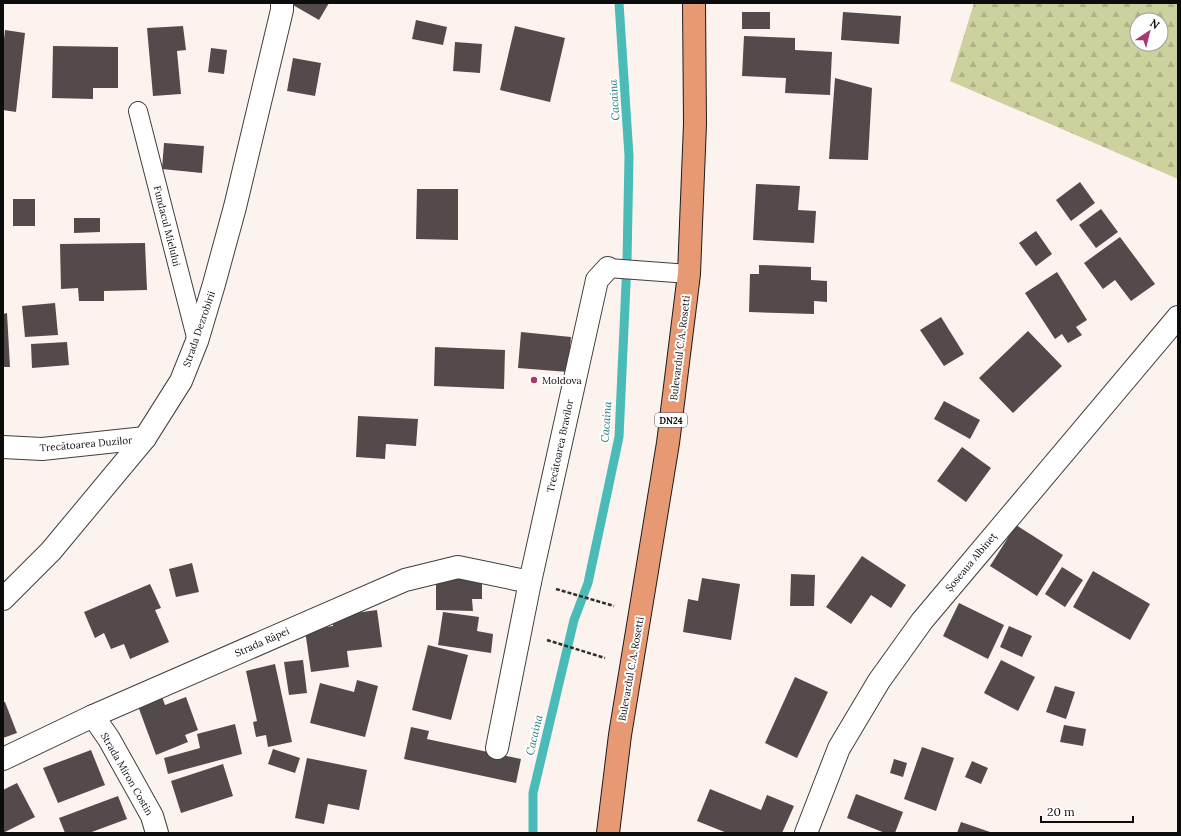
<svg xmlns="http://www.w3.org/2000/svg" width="1181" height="836" viewBox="0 0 1181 836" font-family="Lora,serif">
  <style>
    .forest { fill: url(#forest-firs); fill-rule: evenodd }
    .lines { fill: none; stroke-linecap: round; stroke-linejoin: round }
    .stream { stroke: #4abbb7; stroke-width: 9 }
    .building { fill: #544a4b }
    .service-casing { stroke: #3f3f3f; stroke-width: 20 }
    .minor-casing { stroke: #3f3f3f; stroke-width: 24 }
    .primary-casing { stroke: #1d1d1d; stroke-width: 24 }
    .path { stroke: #2e2e2e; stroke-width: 2.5; stroke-dasharray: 4 2; stroke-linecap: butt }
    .service { stroke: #fff; stroke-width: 18 }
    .minor { stroke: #fff; stroke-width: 22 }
    .primary { stroke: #e79974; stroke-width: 22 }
    .poi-dot { fill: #aa376f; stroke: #fff; stroke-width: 1.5 }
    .labels { text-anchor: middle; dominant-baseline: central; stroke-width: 4; stroke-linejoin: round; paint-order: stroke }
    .shield { fill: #fff; stroke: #555; stroke-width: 1 }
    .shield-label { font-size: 9px; font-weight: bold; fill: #0c0c0c }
    .street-label { font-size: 10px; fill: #0c0c0c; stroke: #fff }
    .poi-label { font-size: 10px; fill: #0c0c0c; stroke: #fff; text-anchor: start }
    .water-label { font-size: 11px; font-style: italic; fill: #248281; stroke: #fff }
  </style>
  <defs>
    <pattern id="forest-firs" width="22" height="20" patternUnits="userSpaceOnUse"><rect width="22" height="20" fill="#ccd19d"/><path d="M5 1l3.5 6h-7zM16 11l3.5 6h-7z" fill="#aeb286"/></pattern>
  </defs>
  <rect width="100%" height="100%" fill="#fdf3ee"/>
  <!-- forest -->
  <path class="forest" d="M974 3H1178V179L950 81ZM1137 20H1161V44H1137Z"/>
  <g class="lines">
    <!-- stream -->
    <polyline class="stream" points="533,833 533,793 574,620 588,583 619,437 627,262 629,156 619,3"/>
  </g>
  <!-- building -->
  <g class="building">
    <polygon points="294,3 329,3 319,20 293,5"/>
    <rect x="742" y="12" width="28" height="17"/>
    <polygon points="843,12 901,16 899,44 841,40"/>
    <polygon points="416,20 447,27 443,45 412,39"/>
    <polygon points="183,26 186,50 177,51 181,94 153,96 147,28"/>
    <polygon points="515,26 565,38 550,102 500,90"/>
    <polygon points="5,30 25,33 16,112 3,110 3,49"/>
    <polygon points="744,36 795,38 795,50 832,52 830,95 785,93 786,78 742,76"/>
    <polygon points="455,42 482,44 480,73 453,71"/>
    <polygon points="53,46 118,47 118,88 93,88 93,99 52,98"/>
    <polygon points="211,48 227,50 224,74 208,72"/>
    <polygon points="293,58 321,63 315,96 287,91"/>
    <polygon points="835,78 872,88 868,160 829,159"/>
    <polygon points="164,143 204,146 202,173 162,169"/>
    <polygon points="1080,182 1095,203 1071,221 1056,200"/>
    <polygon points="756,184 800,186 798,210 816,211 814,243 753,240"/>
    <polygon points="417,189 458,189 458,240 416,239"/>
    <rect x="13" y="199" width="22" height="27"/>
    <polygon points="1101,209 1118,232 1096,248 1079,225"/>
    <polygon points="74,218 100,218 100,232 74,233"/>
    <polygon points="1036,231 1052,254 1036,266 1019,243"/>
    <polygon points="1120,237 1155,284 1131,301 1115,280 1103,289 1084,263"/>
    <polygon points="145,243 147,290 104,291 104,301 79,301 78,288 61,289 60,244"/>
    <polygon points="759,265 811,267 811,280 827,281 827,302 814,301 814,314 749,312 750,274 759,274"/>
    <polygon points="1057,272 1087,320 1076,327 1082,335 1068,343 1062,334 1055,339 1025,293"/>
    <polygon points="55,303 58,335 25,337 22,306"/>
    <polygon points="7,313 10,367 3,367 3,314"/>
    <polygon points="941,317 964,354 944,366 920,330"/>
    <polygon points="1028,331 1062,366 1013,413 979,378"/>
    <polygon points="521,332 571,337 568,372 518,368"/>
    <polygon points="67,342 69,365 32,368 31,344"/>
    <polygon points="435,347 505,350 504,389 434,386"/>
    <polygon points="944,401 980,420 970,439 934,419"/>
    <polygon points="358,416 418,419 416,446 386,444 385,459 356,457"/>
    <polygon points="962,447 991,468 966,502 937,481"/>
    <polygon points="1016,525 1063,555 1037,596 990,566"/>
    <polygon points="862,556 906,585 891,608 871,595 851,624 826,607"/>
    <polygon points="192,563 199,592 176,597 169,569"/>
    <polygon points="1062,567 1083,580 1065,607 1045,594"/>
    <polygon points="1093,571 1150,604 1130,640 1073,607"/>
    <polygon points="791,574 815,575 814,606 790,606"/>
    <polygon points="436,578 482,579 482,599 472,599 473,611 436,610"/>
    <polygon points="702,578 740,584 731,640 683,632 688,599 698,601"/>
    <polygon points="150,584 161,608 155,610 169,642 130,659 124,644 111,649 104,633 95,638 84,612"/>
    <polygon points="959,603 1004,625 988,659 943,636"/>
    <polygon points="377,610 382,647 347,651 349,667 311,672 305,630 333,626 332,616"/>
    <polygon points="443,612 479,617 477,631 493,634 491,653 438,645"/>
    <polygon points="1009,626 1032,636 1022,657 1000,647"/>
    <polygon points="428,645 468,655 451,720 412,710"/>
    <polygon points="303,660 307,693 289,695 284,662"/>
    <polygon points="1001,660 1035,677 1018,711 984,693"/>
    <polygon points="275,664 292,742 268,747 266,735 256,737 253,722 257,721 246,671"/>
    <polygon points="795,677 828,692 797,758 765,743"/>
    <polygon points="357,680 378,686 365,737 310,723 320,683 354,692"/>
    <polygon points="1055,686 1075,692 1066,719 1046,712"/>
    <polygon points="162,697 165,705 186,697 198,730 185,735 188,742 156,755 138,706"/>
    <polygon points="3,702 5,702 17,733 3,738"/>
    <polygon points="235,724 242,754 168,774 164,758 200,748 197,734"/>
    <polygon points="1064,725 1086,729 1083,746 1060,742"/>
    <polygon points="411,727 429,731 427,739 521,759 516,783 404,759"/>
    <polygon points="922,747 954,758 936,811 904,799"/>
    <polygon points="273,749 300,758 295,773 268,764"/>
    <polygon points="91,750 105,785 58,803 43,768"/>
    <polygon points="307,758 367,770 359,810 328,804 324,824 295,818"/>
    <polygon points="894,759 907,763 903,777 890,773"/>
    <polygon points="972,761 988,768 981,784 965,777"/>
    <polygon points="223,764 233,796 181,813 171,781"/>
    <polygon points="17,783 35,817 3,833 3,790"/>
    <polygon points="710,789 761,810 767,795 794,806 782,833 727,833 697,821"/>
    <polygon points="856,794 903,812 895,833 885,833 847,818"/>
    <polygon points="118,796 127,819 89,833 65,833 59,818"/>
    <polygon points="961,822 993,833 957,833"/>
  </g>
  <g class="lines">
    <defs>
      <g id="service">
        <polyline points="138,111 197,341"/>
        <polyline points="608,268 689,274"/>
      </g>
      <g id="minor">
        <polyline points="3,447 42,449 145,438"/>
        <polyline points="3,599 51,551 145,438 181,381 197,341 214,284 235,207 282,10 282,3"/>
        <polyline points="93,716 109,739 152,816 157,833"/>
        <polyline points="497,748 530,582 597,280 608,268"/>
        <polyline points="3,759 93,716 405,580 458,567 530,582"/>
        <polyline points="806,833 839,748 879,681 922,621 1178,317"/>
      </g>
      <polyline id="primary" points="608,833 620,735 668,443 689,274 695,124 694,3"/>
    </defs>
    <!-- service casing -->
    <use href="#service" class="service-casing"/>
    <!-- minor casing -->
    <use href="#minor" class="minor-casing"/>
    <!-- primary casing -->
    <use href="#primary" class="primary-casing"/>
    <!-- path -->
    <g class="path">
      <polyline points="556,589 614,606"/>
      <polyline points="547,640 605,658"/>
    </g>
    <!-- service -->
    <use href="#service" class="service"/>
    <!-- minor -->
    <use href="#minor" class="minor"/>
    <!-- primary -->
    <use href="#primary" class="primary"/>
  </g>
  <!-- markers -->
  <circle class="poi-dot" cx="534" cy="380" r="4"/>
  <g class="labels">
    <!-- shield labels -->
    <rect class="shield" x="655" y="413" width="32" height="14" rx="3"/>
    <g class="shield-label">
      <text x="671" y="420">DN24</text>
    </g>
    <!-- street labels -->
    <g class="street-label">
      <text transform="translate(167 226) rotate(76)">Fundacul Mielului</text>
      <text transform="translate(199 329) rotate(-71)">Strada Dezrobirii</text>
      <text transform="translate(680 348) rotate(-83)">Bulevardul C.A. Rosetti</text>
      <text transform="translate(86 444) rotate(-5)">Trecătoarea Duzilor</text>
      <text transform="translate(560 446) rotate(-78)">Trecătoarea Bravilor</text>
      <text transform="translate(971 562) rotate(-50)">Șoseaua Albineț</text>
      <text transform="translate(262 642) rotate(-24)">Strada Râpei</text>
      <text transform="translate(631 669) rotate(-80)">Bulevardul C.A. Rosetti</text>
      <text transform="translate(127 774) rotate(60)">Strada Miron Costin</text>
    </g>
    <!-- poi labels -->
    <g class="poi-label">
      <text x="542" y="380">Moldova</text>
    </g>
    <!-- water labels -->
    <g class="water-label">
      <text transform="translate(614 100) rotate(-94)">Cacaina</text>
      <text transform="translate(606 422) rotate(-86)">Cacaina</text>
      <text transform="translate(534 735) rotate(-77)">Cacaina</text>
    </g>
  </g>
  <!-- border -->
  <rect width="1181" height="836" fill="none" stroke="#0c0c0c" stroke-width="8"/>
  <!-- north arrow -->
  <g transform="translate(1149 32) rotate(35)"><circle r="19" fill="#ffffff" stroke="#9e9e9e"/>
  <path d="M0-3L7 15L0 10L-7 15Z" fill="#aa376f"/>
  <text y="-6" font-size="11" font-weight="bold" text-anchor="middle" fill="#0c0c0c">N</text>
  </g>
  <!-- scale -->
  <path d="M1041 816v6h92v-6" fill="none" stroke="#0c0c0c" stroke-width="2"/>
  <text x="1047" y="816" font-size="12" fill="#0c0c0c" stroke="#ffffff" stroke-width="3" paint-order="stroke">20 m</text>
</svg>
